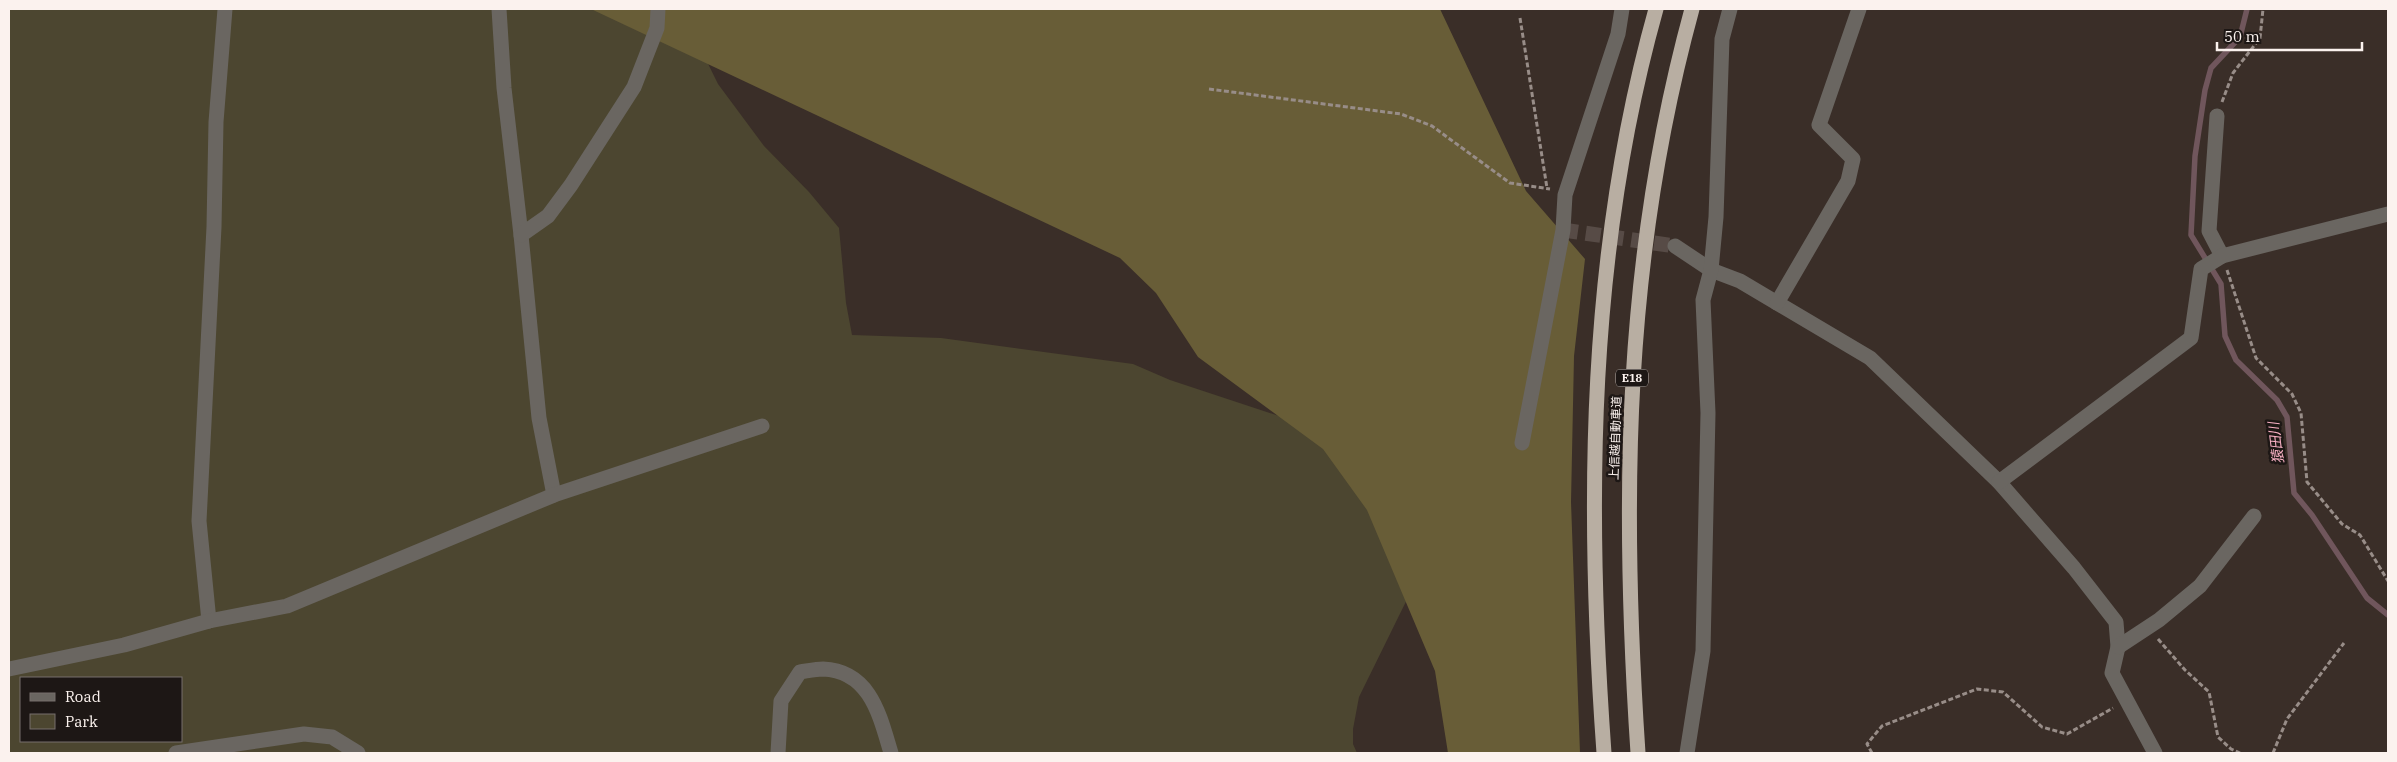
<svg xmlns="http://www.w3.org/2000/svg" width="2397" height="762" viewBox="0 0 2397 762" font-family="'IBM Plex Serif','Noto Sans JP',serif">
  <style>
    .green { fill: #4c4630; fill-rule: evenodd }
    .forest { fill: #685d37 }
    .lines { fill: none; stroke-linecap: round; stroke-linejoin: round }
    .stream { stroke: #70565c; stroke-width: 5.5 }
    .minor-tunnel { stroke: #574b46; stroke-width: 15; stroke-dasharray: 15 8; stroke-linecap: butt }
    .path { stroke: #988d88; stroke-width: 3; stroke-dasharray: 5 2.5; stroke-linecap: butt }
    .minor { stroke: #6a6661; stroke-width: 15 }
    .highway { stroke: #b8aea2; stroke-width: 15 }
    .labels { text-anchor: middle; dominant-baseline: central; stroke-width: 5; stroke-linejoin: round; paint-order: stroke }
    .shield { fill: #1d1715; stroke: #b8b0ad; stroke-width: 1 }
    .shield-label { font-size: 11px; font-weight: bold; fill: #fbf2ee }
    .street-label { font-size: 12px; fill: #fbf2ee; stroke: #1d1715 }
    .water-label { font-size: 14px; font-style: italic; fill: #f8b0c4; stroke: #1d1715 }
  </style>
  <rect width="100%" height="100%" fill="#3a2e28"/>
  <!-- green -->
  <path class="green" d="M9 9H681L718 84 764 146 809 192 839 228 846 303 852 335 941 338 1133 364 1170 380 1309 426 1421 571 1359 697 1353 729V744L1357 753H9ZM21 678H181V741H21Z"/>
  <!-- forest -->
  <polygon class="forest" points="591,9 1440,9 1526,191 1585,259 1574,356 1571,502 1580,753 1448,753 1435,671 1367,510 1323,449 1198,357 1156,293 1120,258"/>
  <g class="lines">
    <!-- stream -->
    <polyline class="stream" points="2247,9 2240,37 2211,68 2205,90 2195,156 2191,235 2221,284 2225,336 2236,360 2277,400 2287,417 2294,493 2312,515 2367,598 2388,615"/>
    <!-- minor-tunnel -->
    <polyline class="minor-tunnel" points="1563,230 1675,246"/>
    <!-- path -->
    <g class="path">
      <polyline points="1520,18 1547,188"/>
      <polyline points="1209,89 1401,114 1432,126 1510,183 1550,189"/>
      <polyline points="2222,102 2233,73 2260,38 2263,9"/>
      <polyline points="2227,270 2256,358 2292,394 2301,413 2307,482 2342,524 2360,535 2388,581"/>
      <polyline points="2158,639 2185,670 2209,692 2218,737 2231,749 2240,753"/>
      <polyline points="1872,753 1867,744 1882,726 1977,689 2003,692 2042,727 2067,734 2113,708"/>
      <polyline points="2273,753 2287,719 2344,643"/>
    </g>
    <!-- minor -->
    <g class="minor">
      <polyline points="499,9 504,88 521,235 539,418 554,495"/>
      <polyline points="2217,116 2209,231 2222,256"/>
      <polyline points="521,235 548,216 571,185 634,87 657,28 658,9"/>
      <polyline points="1675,246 1711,270 1740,281 1870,358 1999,482 2074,568 2116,622 2118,647 2112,673 2155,753"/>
      <polyline points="1777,303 1848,181 1853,159 1819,125 1859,9"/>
      <polyline points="1522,443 1563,230 1565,195 1618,34 1622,9"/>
      <polyline points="1999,482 2191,338 2201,269 2222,256 2388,214"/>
      <polyline points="209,621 199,521 214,227 216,122 225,9"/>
      <polyline points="2118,647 2159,620 2200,586 2254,516"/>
      <polyline points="9,669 124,645 209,621 287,606 554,495 762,426"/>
      <polyline points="176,753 304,734 332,737 358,753"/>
      <path d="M778 753 781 701 800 672C807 671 816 669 823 669 871 671 880 717 891 753"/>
      <polyline points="1687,753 1703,651 1708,413 1703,300 1711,270 1716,217 1722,39 1730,9"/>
    </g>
    <!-- highway -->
    <g class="highway">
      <path d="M1604 753C1586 504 1588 251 1656 9"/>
      <path d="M1638 753C1621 498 1624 257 1692 9"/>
    </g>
  </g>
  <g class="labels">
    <!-- shield labels -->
    <rect class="shield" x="1616" y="369.5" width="32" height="17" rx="4"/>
    <g class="shield-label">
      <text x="1632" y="378">E18</text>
    </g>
    <!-- street labels -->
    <g class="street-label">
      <text transform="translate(1615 438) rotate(-88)">上信越自動車道</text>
    </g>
    <!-- water labels -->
    <g class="water-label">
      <text transform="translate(2276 443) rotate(-97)">猿田川</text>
    </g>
  </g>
  <!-- border -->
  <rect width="2397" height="762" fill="none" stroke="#fbf2ee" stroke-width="20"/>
  <!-- legend -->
  <rect x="20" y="677" width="162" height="65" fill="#1d1715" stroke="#766f6c"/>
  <rect x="30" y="693" width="25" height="8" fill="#6a6661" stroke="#766f6c"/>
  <text x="65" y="702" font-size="15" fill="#fbf2ee">Road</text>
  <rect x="30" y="714" width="25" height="15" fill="#4c4630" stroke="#766f6c"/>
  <text x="65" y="727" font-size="15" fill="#fbf2ee">Park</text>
  <!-- scale -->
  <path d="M2217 42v8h145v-8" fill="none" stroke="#fbf2ee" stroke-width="2.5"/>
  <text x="2224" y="42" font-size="15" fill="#fbf2ee" stroke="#1d1715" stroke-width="4" paint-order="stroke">50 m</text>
</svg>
